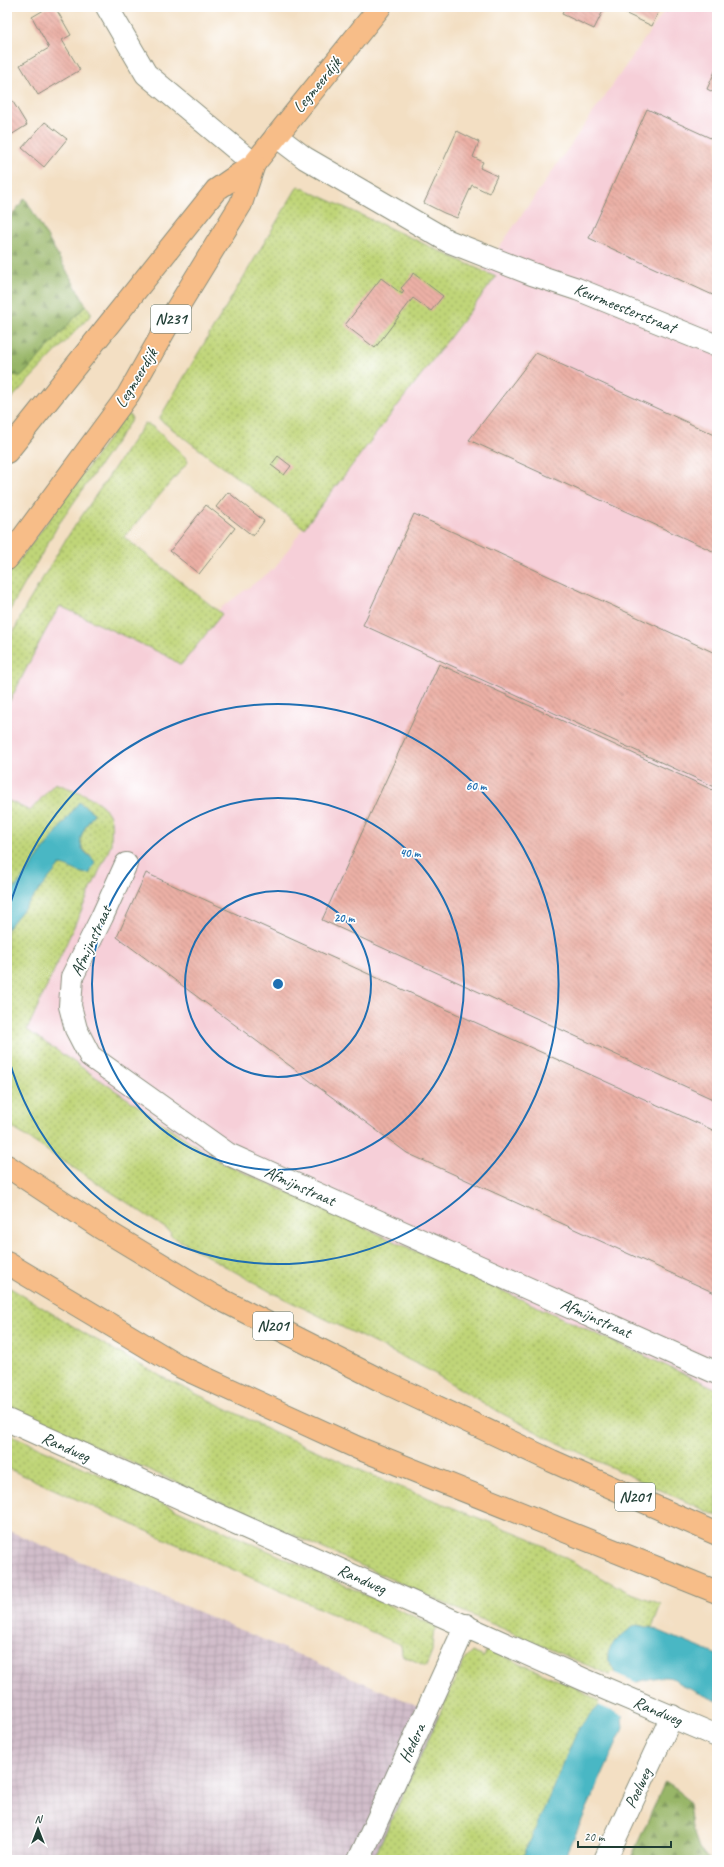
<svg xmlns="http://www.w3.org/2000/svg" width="724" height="1867" viewBox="0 0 724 1867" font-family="Caveat,sans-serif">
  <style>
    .built { fill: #f6cfd8 }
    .industrial { fill: url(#industrial-grid) }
    .grass { fill: url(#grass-dots); stroke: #708956 }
    .forest { fill: url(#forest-firs); stroke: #5c7a4e }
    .water { fill: #49b7c4; stroke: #347a7c }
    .pier { fill: #f3dfc3 }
    .building { fill: url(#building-back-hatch) }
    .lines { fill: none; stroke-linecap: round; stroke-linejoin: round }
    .minor-casing { stroke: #898e7c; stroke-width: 24 }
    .major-casing { stroke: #898e7c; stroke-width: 24 }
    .highway-casing { stroke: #898e7c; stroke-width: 24 }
    .minor { stroke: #fff; stroke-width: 22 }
    .major { stroke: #f7bd88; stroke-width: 22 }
    .highway { stroke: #f7bd88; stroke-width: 22 }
    .ring { fill: none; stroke: #1f6fb2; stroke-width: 2 }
    .labels { text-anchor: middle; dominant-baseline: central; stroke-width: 3.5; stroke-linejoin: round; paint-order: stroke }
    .shield { fill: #fff; stroke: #627771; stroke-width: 1 }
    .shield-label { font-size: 16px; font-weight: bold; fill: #1f3d34 }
    .street-label { font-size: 17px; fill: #1f3d34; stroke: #fff }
    .centre { fill: #1f6fb2; stroke: #fff; stroke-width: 2 }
    .ring-label { font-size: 12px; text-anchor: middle; font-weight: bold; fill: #1f6fb2; stroke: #fff; stroke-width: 3.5; stroke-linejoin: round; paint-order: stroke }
  </style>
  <defs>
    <pattern id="industrial-grid" width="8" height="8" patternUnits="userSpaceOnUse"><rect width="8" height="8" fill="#d1bdca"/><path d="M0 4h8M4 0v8" fill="none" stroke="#b3a3ae"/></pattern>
    <pattern id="grass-dots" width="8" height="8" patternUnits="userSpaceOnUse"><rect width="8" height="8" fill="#c0d578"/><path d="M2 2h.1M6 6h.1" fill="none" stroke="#9bae63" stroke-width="1.8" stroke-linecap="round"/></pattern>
    <pattern id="forest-firs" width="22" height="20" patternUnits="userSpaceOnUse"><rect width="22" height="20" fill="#98b668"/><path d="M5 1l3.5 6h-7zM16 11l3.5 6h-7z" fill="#7b9556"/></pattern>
    <pattern id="building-back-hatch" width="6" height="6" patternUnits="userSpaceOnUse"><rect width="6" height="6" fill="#ecb0a6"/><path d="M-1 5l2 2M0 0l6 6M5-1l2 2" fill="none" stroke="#bf9088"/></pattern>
  </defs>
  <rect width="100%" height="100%" fill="#fff"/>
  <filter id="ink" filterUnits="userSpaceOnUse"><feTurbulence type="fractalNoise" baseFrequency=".025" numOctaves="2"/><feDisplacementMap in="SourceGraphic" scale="8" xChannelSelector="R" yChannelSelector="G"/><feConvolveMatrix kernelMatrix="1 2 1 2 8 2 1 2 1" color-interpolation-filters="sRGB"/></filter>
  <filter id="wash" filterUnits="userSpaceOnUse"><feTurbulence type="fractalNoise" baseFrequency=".012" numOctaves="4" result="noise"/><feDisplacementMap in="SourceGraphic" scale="16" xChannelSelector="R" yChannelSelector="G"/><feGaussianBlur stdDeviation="0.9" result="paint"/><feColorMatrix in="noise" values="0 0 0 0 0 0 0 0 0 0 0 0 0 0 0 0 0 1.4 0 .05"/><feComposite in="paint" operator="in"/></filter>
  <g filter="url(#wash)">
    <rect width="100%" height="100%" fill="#f3dfc3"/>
    <!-- built -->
    <polygon class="built" points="667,7 717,7 717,1409 7,1071 7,686 54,595 177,640 275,568"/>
    <!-- industrial -->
    <polygon class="industrial" points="7,1530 498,1740 443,1860 7,1860"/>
    <!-- grass -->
    <g class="grass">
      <polygon points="298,186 496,277 304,528 159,419"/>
      <polygon points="86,305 92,314 7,403 7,367 12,375 22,376"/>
      <polygon points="126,415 130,415 132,419 58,525 7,615 7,577"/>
      <path d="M145 423 153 427 186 458 188 462 124 537 222 614 181 665 167 656 60 606C40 638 25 673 7 706V646L25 608 66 539Z"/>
      <path d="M55 783C72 790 106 798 111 820 112 827 111 837 111 845L27 1030 217 1160 717 1389V1516L548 1438 492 1408 427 1369 271 1292 170 1235 171 1232C118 1195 61 1161 7 1124V929L55 869 60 865 67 866 86 874 92 857C71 842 84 831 94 813L79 803 7 899V800L30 811Z"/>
      <polygon points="7,1286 84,1333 162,1377 270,1430 378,1478 529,1538 626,1591 661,1604 652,1628 637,1625 607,1657 615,1671 612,1676 453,1607 7,1406"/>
      <polygon points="7,1433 437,1627 433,1635 432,1651 426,1666 402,1655 401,1645 7,1468"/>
      <polygon points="487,1649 578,1689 601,1702 522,1860 373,1860 465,1659 472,1652 484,1657"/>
    </g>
    <!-- forest -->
    <g class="forest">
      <polygon points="25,198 86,305 22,376 12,375 7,367 7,222"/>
      <polygon points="665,1782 680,1792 689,1803 692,1828 699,1848 709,1860 630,1860"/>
    </g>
    <!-- water -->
    <g class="water">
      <path d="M79 802 94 813C88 824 74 839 84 851 87 855 92 857 95 862L90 873C81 876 71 866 60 865L7 929V899Z"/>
      <path d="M637 1625 652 1628 717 1655V1701L681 1685C672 1671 650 1679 637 1682L622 1717 623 1728 564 1860H522L579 1727 599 1706 615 1671C612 1667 608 1661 608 1656 606 1647 629 1628 637 1625Z"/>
    </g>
    <!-- pier -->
    <polygon class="pier" points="612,1672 638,1683 624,1716 598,1705"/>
    <g id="blocks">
      <!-- building -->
      <g class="building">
        <polygon points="49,7 55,7 71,35 62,40 80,70 38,95 20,65 49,48 32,17"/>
        <polygon points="565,7 605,7 594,29 562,14"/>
        <polygon points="620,7 670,7 668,12 660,8 652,26 618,10"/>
        <polygon points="717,67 717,94 707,89"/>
        <polygon points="7,92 27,125 11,135 7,128"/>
        <polygon points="647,109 717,141 717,297 589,238"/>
        <polygon points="45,122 67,139 44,167 22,148"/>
        <polygon points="457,131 479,142 473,157 483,162 480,168 497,176 489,193 472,185 457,218 444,213 424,203"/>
        <polygon points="413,273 443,296 431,311 413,298 375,348 345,325 381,278 402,294 404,291 401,288 411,277"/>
        <polygon points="536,353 717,436 717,553 469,440"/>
        <polygon points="278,456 291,466 284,475 271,465"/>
        <polygon points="228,492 264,521 253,536 216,507"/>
        <polygon points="206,505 235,528 199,574 170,551"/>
        <polygon points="414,514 717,654 717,788 363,625"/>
        <polygon points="439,664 717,792 717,1101 322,920"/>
        <polygon points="146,873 717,1132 717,1294 407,1153 117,937"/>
      </g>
    </g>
  </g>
  <g filter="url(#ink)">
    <use href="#blocks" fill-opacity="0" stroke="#898e7c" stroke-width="1"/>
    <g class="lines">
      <defs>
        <g id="minor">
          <polyline points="107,7 146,74 254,164"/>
          <polyline points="276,136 305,158 448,241 532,274 577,289 717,346"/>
          <polyline points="126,864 102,917 72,977 70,1006 76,1029 90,1056 228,1154 717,1373"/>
          <polyline points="7,1420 585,1680 717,1736"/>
          <polyline points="359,1860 466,1625"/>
          <polyline points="605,1860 672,1716"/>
        </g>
        <g id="major">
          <polyline points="7,452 216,190 254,164 380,7"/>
          <polyline points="7,559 128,395 176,310 241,204 254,164"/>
        </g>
        <g id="highway">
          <polyline points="7,1166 101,1228 212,1295 382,1381 552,1461 717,1534"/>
          <polyline points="7,1263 181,1367 358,1448 717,1592"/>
        </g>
      </defs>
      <!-- minor casing -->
      <use href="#minor" class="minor-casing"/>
      <!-- major casing -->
      <use href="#major" class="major-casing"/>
      <!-- highway casing -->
      <use href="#highway" class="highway-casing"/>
      <!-- minor -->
      <use href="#minor" class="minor"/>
      <!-- major -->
      <use href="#major" class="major"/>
      <!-- highway -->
      <use href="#highway" class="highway"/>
    </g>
  </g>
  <!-- distance rings -->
  <g class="ring">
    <circle cx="278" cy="984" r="93"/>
    <circle cx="278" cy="984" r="186"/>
    <path d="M8 912A280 280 0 1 1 8 1056"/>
  </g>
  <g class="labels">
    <!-- shield labels -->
    <g class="shield">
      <rect x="151" y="305" width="40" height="28" rx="3"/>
      <rect x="253" y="1312" width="40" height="28" rx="3"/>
      <rect x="615" y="1483" width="40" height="28" rx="3"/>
    </g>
    <g class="shield-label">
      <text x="171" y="319">N231</text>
      <text x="273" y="1326">N201</text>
      <text x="635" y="1497">N201</text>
    </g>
    <!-- street labels -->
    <g class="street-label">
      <text transform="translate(317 85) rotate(-51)">Legmeerdijk</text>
      <text transform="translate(625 308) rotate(22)">Keurmeesterstraat</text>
      <text transform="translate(136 378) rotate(-59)">Legmeerdijk</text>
      <text transform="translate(91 941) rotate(-65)">Afmijnstraat</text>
      <text transform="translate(300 1186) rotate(24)">Afmijnstraat</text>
      <text transform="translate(596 1318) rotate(24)">Afmijnstraat</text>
      <text transform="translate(66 1447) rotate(24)">Randweg</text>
      <text transform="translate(362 1579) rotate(24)">Randweg</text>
      <text transform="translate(658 1711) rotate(23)">Randweg</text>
      <text transform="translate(412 1743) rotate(-65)">Hedera</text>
      <text transform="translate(638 1788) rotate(-65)">Poelweg</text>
    </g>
  </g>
  <circle cx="278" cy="984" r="6" class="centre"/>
  <g class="ring-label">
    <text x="476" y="790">60 m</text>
    <text x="410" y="857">40 m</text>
    <text x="344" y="922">20 m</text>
  </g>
  <!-- margin -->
  <rect width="724" height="1867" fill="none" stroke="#fff" stroke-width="24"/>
  <!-- north arrow -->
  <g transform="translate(38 1829)" stroke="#ffffff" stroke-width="3" paint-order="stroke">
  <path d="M0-3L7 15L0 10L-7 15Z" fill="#1f3d34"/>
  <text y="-6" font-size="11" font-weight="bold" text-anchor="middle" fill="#1f3d34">N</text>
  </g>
  <!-- scale -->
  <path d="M578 1841v6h93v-6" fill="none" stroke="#1f3d34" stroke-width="2"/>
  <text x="584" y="1841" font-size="12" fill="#1f3d34" stroke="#ffffff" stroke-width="3" paint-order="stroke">20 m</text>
</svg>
